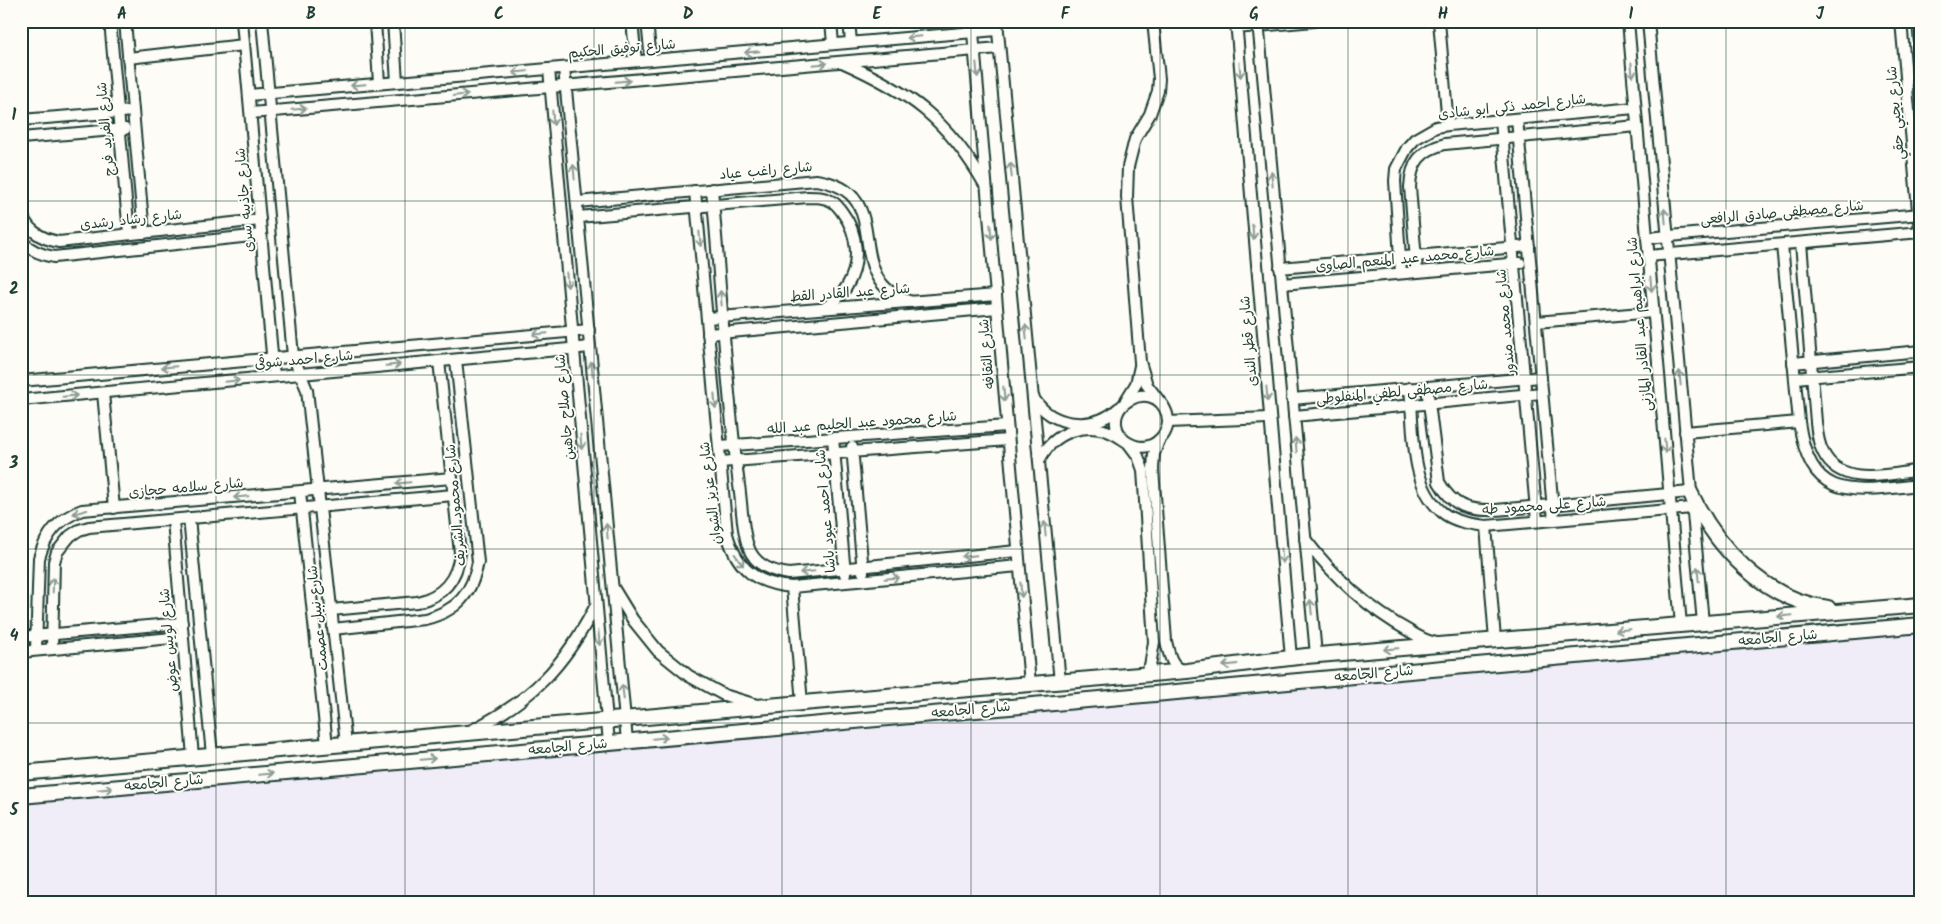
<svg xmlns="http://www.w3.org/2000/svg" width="1942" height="924" viewBox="0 0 1942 924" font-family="Kalam,'Playpen Sans Arabic',sans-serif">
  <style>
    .built { fill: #f0ecf8 }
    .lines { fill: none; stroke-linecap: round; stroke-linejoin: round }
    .street-casing { stroke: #1f3d34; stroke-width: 14 }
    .secondary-casing { stroke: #1f3d34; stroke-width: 18 }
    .street { stroke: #fdfcf7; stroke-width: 10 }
    .secondary { stroke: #fdfcf7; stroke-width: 14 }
    .oneway { stroke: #8e9c96 }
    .grid { fill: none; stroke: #1f3d34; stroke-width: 1; stroke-opacity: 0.55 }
    .labels { text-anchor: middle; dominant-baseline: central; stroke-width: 4; stroke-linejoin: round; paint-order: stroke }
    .street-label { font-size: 14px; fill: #1f3d34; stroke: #fdfcf7 }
    .neatline { fill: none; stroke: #1f3d34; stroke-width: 2 }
    .grid-label { font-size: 16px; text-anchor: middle; font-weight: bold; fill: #1f3d34 }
  </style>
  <rect width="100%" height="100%" fill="#fdfcf7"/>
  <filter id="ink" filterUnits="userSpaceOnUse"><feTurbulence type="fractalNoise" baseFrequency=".02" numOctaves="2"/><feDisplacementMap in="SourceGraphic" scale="10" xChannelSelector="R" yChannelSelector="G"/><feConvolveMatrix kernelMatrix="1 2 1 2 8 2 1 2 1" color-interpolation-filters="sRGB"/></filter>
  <g filter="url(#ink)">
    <!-- built -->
    <polygon class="built" points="1921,623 1921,903 21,903 21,791"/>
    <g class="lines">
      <defs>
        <g id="street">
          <polyline points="110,21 129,234"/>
          <polyline points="125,21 144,233"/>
          <polyline points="242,21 274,376"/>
          <polyline points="262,21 293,356 307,390 346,744"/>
          <polyline points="375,21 379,83"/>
          <polyline points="393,21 397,82"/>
          <polyline points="632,21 636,61"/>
          <polyline points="647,21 651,60"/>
          <polyline points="831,21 833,44"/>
          <polyline points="849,21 851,42"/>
          <polyline points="972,21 1030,684"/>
          <polyline points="997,21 1060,682"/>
          <polyline points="1153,21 1159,79 1158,91 1150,114 1135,139 1128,167 1127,197 1140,362 1147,385 1161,403"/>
          <polyline points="1236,21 1291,658"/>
          <polyline points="1258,21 1316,655"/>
          <polyline points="1439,21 1448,125"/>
          <polyline points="1628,21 1681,625"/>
          <polyline points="1648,21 1703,623"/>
          <polyline points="1901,21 1920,232"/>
          <polyline points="1918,21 1921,57"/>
          <polyline points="1236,28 1314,21"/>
          <polyline points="128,58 244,45"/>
          <path d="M842 62C910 92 948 120 985 185"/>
          <polyline points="564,68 627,741"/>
          <polyline points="549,69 609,743"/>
          <polyline points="249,95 997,30"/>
          <polyline points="251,113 999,48"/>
          <polyline points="1517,119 1554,520"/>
          <polyline points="21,120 133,111"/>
          <polyline points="1501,121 1537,521"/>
          <polyline points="21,138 125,129"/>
          <path d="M712 189C721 288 726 387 739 485 742 504 742 536 751 553 759 567 774 572 789 574L1017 551"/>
          <path d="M695 191 727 534C737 569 756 584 792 587L1019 566"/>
          <path d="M577 202 816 180C901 192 835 280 912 302"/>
          <path d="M21 209C24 229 41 239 59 242L260 220"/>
          <path d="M578 217 808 197C817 197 824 197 831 201 836 203 839 208 842 212 858 233 861 263 847 286 842 295 834 302 825 308"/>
          <polyline points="1647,238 1921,214"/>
          <path d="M21 241C31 251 42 255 54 257L261 235"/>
          <path d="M1801 243 1816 422C1817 432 1818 443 1823 452 1840 488 1889 474 1921 470"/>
          <path d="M1782 245 1799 422C1811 505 1855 491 1921 485"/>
          <polyline points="1648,256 1921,232"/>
          <polyline points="1280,268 1529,246"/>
          <path d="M1417 272 1410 187C1411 162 1421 150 1445 144L1637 126"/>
          <polyline points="1401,273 1395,181 1396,169 1407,148 1415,139 1436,127 1448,125 1635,108"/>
          <polyline points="1282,284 1520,263"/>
          <polyline points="707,318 996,295"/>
          <polyline points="1536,322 1653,312"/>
          <polyline points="708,334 997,308"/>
          <polyline points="1793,363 1921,351"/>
          <polyline points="1795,378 1921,367"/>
          <polyline points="21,381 589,330"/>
          <path d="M1427 387 1439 482C1453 507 1468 511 1496 510L1690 492"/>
          <path d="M1410 388C1414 427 1409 485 1442 512 1454 522 1471 524 1486 526L1692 508"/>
          <polyline points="103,393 114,508"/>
          <path d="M1033 397C1051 427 1093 432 1119 408"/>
          <polyline points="1292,399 1541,377"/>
          <polyline points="21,400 590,347"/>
          <polyline points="1126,400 1136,384 1140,366"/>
          <polyline points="1294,416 1542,393"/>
          <polyline points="1168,422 1269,418"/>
          <polyline points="1685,432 1799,422"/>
          <polyline points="833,438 845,574"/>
          <path d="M1159 440 1154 454 1153 469 1166 641C1169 654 1171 668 1186 671"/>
          <polyline points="1129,444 1138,456 1143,470 1154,642 1150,666 1143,675"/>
          <polyline points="719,446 1007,426"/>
          <polyline points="852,447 863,572"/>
          <path d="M1039 461C1053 432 1087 419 1116 435 1123 439 1128 444 1136 446 1155 451 1172 432 1167 414 1154 374 1093 408 1125 441"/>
          <polyline points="720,462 1008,440"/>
          <polyline points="300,492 327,745"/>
          <polyline points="189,518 212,755"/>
          <polyline points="173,520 193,757"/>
          <polyline points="1486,526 1495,640"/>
          <path d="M1305 539C1334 577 1367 608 1409 631 1417 636 1427 642 1437 643"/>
          <polyline points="792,587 802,703"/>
          <polyline points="614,589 633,620 658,651 689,676 724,695 757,705"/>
          <path d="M331 610 417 602C443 596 457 580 460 553L439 361"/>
          <path d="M333 629 425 619C457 611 472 594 478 562L456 360"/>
          <polyline points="21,637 182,623"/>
          <polyline points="52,649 54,562 57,552 70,536 79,530 89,527 454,495"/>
          <path d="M36 650 39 558C46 534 58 519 82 510L452 478"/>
          <polyline points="21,652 183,637"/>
          <path d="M472 730C532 700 564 666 595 607"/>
        </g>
        <g id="secondary">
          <path d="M1690 492C1716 547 1764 600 1828 608"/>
          <polyline points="21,773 802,703 1187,671 1306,656 1921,605"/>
          <polyline points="21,796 1921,625"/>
        </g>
      </defs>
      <!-- street casing -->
      <use href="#street" class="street-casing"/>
      <!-- secondary casing -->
      <use href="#secondary" class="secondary-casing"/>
      <!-- street -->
      <use href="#street" class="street"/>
      <!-- secondary -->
      <use href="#secondary" class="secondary"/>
    </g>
    <!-- one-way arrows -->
    <defs><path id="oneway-shaft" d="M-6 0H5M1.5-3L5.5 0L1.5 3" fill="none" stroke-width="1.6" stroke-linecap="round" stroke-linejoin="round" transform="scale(1.25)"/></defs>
    <g class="oneway">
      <use href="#oneway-shaft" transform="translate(914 37) rotate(175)"/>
      <use href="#oneway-shaft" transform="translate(752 52) rotate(175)"/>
      <use href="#oneway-shaft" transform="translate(820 64) rotate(-5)"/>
      <use href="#oneway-shaft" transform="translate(977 70) rotate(85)"/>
      <use href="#oneway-shaft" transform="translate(1240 70) rotate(85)"/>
      <use href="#oneway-shaft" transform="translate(1632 70) rotate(85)"/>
      <use href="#oneway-shaft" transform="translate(520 72) rotate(175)"/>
      <use href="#oneway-shaft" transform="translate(623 81) rotate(-5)"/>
      <use href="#oneway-shaft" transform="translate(358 85) rotate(175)"/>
      <use href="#oneway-shaft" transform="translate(461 95) rotate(-5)"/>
      <use href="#oneway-shaft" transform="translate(299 109) rotate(-5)"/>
      <use href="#oneway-shaft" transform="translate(553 118) rotate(85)"/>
      <use href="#oneway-shaft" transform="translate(1011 170) rotate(-96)"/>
      <use href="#oneway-shaft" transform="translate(574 172) rotate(-95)"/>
      <use href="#oneway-shaft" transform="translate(1272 179) rotate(-95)"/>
      <use href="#oneway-shaft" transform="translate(1665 216) rotate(-95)"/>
      <use href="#oneway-shaft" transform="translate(991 232) rotate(85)"/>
      <use href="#oneway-shaft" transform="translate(1253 232) rotate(85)"/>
      <use href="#oneway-shaft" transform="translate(700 239) rotate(85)"/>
      <use href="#oneway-shaft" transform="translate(567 280) rotate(85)"/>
      <use href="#oneway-shaft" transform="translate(1651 284) rotate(85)"/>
      <use href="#oneway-shaft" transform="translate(721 298) rotate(-95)"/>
      <use href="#oneway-shaft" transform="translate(1026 332) rotate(-96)"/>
      <use href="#oneway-shaft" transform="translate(540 334) rotate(175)"/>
      <use href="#oneway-shaft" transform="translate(393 365) rotate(-5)"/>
      <use href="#oneway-shaft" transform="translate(169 367) rotate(175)"/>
      <use href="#oneway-shaft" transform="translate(592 369) rotate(-95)"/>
      <use href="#oneway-shaft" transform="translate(1680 378) rotate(-95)"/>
      <use href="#oneway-shaft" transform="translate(232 381) rotate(-5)"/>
      <use href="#oneway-shaft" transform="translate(1004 394) rotate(85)"/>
      <use href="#oneway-shaft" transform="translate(1267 394) rotate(85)"/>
      <use href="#oneway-shaft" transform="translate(70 396) rotate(-5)"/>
      <use href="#oneway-shaft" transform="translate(715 401) rotate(85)"/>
      <use href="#oneway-shaft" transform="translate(581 442) rotate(85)"/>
      <use href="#oneway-shaft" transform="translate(1296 445) rotate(-95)"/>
      <use href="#oneway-shaft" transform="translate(1665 446) rotate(85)"/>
      <use href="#oneway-shaft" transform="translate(403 483) rotate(175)"/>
      <use href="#oneway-shaft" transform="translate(241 497) rotate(175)"/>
      <use href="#oneway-shaft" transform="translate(80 512) rotate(165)"/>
      <use href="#oneway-shaft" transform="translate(1045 529) rotate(-95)"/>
      <use href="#oneway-shaft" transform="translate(607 531) rotate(-95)"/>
      <use href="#oneway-shaft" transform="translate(969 556) rotate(174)"/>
      <use href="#oneway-shaft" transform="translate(1282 556) rotate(85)"/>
      <use href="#oneway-shaft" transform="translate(739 560) rotate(54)"/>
      <use href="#oneway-shaft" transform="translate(807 572) rotate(174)"/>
      <use href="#oneway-shaft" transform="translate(1698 574) rotate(-95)"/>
      <use href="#oneway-shaft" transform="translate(892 578) rotate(-5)"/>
      <use href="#oneway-shaft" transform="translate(53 585) rotate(-88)"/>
      <use href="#oneway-shaft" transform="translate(1021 590) rotate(85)"/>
      <use href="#oneway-shaft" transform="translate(1311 607) rotate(-96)"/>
      <use href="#oneway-shaft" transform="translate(1785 616) rotate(175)"/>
      <use href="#oneway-shaft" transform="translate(1623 630) rotate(175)"/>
      <use href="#oneway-shaft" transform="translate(599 638) rotate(85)"/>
      <use href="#oneway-shaft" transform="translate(1391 649) rotate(175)"/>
      <use href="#oneway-shaft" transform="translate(1230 665) rotate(173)"/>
      <use href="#oneway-shaft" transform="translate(623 692) rotate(-96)"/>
      <use href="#oneway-shaft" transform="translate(660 738) rotate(-5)"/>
      <use href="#oneway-shaft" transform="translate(428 759) rotate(-5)"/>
      <use href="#oneway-shaft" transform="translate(266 774) rotate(-5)"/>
      <use href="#oneway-shaft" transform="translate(105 789) rotate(-5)"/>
    </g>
  </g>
  <!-- grid -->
  <path class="grid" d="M216 21V903M405 21V903M594 21V903M782 21V903M971 21V903M1160 21V903M1348 21V903M1537 21V903M1726 21V903M21 201H1921M21 375H1921M21 549H1921M21 723H1921"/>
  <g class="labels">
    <!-- street labels -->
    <g class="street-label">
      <text transform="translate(622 49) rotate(-5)">شارع توفيق الحكيم</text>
      <text transform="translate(1512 107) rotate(-6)">شارع احمد ذكى ابو شادى</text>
      <text transform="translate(1896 113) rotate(-95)">شارع يحيي حقي</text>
      <text transform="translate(106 129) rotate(-95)">شارع الفريد فرج</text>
      <text transform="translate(766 171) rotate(-5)">شارع راغب عياد</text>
      <text transform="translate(245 200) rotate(-95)">شارع جاذبيه سرى</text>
      <text transform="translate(1782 213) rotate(-5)">شارع مصطفى صادق الرافعى</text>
      <text transform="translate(131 220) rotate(-6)">شارع رشاد رشدى</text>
      <text transform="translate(1405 259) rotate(-5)">شارع محمد عبد المنعم الصاوى</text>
      <text transform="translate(850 293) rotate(-4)">شارع عبد القادر القط</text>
      <text transform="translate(1506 322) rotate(-95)">شارع محمد مندور</text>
      <text transform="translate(1640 324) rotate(-95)">شارع ابراهيم عبد القادر المازنى</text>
      <text transform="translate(1249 341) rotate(-95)">شارع قطر الندى</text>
      <text transform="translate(987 354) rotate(-95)">شارع الثقافه</text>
      <text transform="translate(304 360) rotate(-5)">شارع احمد شوقى</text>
      <text transform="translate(1402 392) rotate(-5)">شارع مصطفى لطفي المنفلوطى</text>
      <text transform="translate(565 407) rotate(-95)">شارع صلاح جاهين</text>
      <text transform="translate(862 423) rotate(-4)">شارع محمود عبد الحليم عبد الله</text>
      <text transform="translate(186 488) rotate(-5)">شارع سلامه حجازى</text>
      <text transform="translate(711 493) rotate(-97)">شارع عزيز الشوان</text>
      <text transform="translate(456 505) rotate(-95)">شارع محمود الشريف</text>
      <text transform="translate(1544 506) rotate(-4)">شارع على محمود طه</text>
      <text transform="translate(826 511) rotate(-95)">شارع احمد عبود باشا</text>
      <text transform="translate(318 618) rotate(-96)">شارع نبيل عصمت</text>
      <text transform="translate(1778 638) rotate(-5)">شارع الجامعه</text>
      <text transform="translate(169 640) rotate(-95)">شارع لويس عوض</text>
      <text transform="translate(1374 674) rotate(-5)">شارع الجامعه</text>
      <text transform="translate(971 710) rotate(-5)">شارع الجامعه</text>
      <text transform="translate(568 747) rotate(-5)">شارع الجامعه</text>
      <text transform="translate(164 783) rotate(-5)">شارع الجامعه</text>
    </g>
  </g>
  <!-- margin -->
  <rect width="1942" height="924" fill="none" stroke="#fdfcf7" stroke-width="55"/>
  <rect x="28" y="28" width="1886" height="868" class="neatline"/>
  <g class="grid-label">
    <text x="122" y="19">A</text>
    <text x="311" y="19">B</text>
    <text x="499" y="19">C</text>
    <text x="688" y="19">D</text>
    <text x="877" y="19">E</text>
    <text x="1065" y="19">F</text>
    <text x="1254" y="19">G</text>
    <text x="1443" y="19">H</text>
    <text x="1631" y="19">I</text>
    <text x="1820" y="19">J</text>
    <text x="14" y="120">1</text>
    <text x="14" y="294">2</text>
    <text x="14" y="468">3</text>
    <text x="14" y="641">4</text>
    <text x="14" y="815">5</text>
  </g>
</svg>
